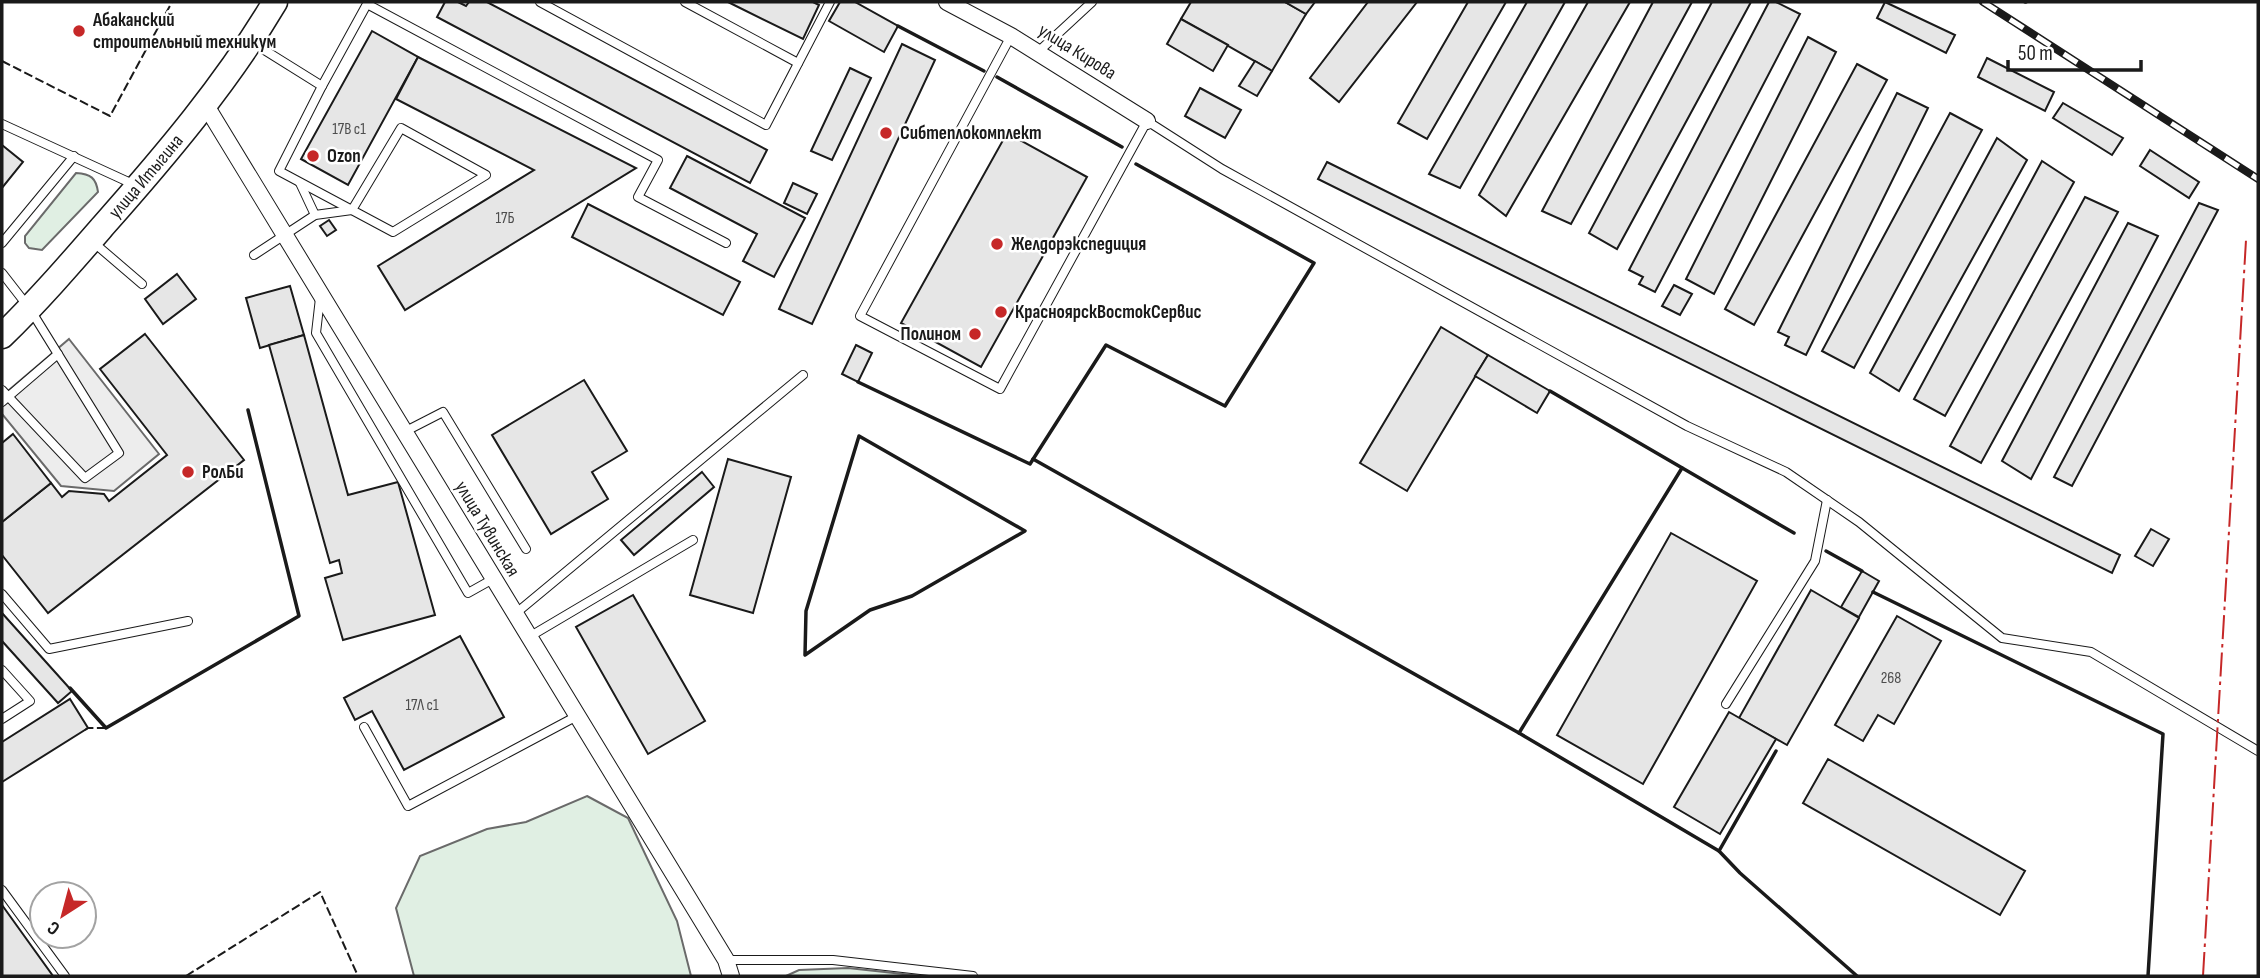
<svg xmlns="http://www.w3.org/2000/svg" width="2260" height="978" viewBox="0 0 2260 978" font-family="'Sofia Sans Condensed',sans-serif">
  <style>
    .green { fill: #e0efe3; stroke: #6a6a6a; stroke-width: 2 }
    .parking { fill: #ededed; stroke: #6a6a6a; stroke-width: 2 }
    .building { fill: #e6e6e6; stroke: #1a1a1a; stroke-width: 2 }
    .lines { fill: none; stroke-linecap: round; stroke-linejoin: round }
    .lane-casing { stroke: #1a1a1a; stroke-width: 10 }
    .street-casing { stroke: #1a1a1a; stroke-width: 18 }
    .primary-casing { stroke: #1a1a1a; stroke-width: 27 }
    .lane { stroke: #fff; stroke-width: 8 }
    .street { stroke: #fff; stroke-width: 16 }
    .primary { stroke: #fff; stroke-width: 24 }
    .rail-casing { stroke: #1a1a1a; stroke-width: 8 }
    .rail { stroke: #fff; stroke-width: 5; stroke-dasharray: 16; stroke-linecap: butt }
    .fence { stroke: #1a1a1a; stroke-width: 2; stroke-dasharray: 9 3.5; stroke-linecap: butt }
    .wall { stroke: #1a1a1a; stroke-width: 3.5 }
    .power { stroke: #c62828; stroke-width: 2; stroke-dasharray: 24 5 3.5 5; stroke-linecap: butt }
    .poi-dot { fill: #c62828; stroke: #fff; stroke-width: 2.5 }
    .labels { text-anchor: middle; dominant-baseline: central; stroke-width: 5; stroke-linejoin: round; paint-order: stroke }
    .number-label { font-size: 16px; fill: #4d4d4d }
    .poi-label { font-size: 19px; font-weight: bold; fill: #1a1a1a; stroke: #fff; text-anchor: start }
    .street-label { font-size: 19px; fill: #1a1a1a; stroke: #fff }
  </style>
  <rect width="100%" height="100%" fill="#fff"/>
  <!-- green -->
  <g class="green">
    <path d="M76 173C91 174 96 178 98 192L42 250 29 248 25 243V236Z"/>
    <polygon points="587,796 628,818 677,921 691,976 414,976 396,908 420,856 487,829 526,822"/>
    <polygon points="848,968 921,976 786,976 799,970"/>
  </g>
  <!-- parking -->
  <polygon class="parking" points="69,339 159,454 114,491 61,486 2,414 2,396"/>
  <!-- building -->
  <g class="building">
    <polygon points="445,2 458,2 466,6 469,2 487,2 767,150 750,183 437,17"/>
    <polygon points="728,2 813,2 819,5 803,39"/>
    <polygon points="840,2 855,2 898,26 884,52 829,21"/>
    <polygon points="1191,2 1285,2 1306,14 1272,71 1181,19"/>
    <polygon points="1285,2 1315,2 1306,14"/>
    <polygon points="1368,2 1417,2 1339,102 1310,78"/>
    <polygon points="1468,2 1506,2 1427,139 1398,123"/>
    <polygon points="1527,2 1565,2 1460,188 1429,174"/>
    <polygon points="1588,2 1630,2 1506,216 1479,195"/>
    <polygon points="1653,2 1692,2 1571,224 1542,211"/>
    <polygon points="1712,2 1751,2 1617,249 1589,233"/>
    <polygon points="1769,2 1776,2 1800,14 1655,292 1639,284 1643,277 1629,270"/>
    <polygon points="1885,2 1955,35 1946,53 1877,18"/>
    <polygon points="1181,19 1228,45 1213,71 1167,44"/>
    <polygon points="372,31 418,57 348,185 301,159"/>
    <polygon points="1808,37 1836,52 1714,294 1686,279"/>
    <polygon points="902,44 935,60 812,324 779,309"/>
    <polygon points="418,57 636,168 405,310 378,266 534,170 396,99"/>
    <polygon points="1987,58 2054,92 2045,111 1978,77"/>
    <polygon points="1255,61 1272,71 1257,96 1239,86"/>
    <polygon points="1857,64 1887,80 1754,325 1725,309"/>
    <polygon points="850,68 871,78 832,160 811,151"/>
    <polygon points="1200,88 1241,110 1225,138 1185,116"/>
    <polygon points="1897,93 1928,108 1806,355 1785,345 1789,337 1778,332"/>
    <polygon points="2063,103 2123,138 2112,155 2053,118"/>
    <polygon points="1950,113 1982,130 1854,368 1822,351"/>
    <polygon points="1007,133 1087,177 981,367 901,323"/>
    <polygon points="1997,138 2027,160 1899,391 1870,373"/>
    <polygon points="2,145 23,162 2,188"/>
    <polygon points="2150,150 2199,182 2189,198 2140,166"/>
    <polygon points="687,156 805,218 774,277 743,261 757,234 670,188"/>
    <polygon points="2042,161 2074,182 1945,416 1914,399"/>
    <polygon points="1327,162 2120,555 2112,573 1318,179"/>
    <polygon points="793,183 817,194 807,214 784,203"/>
    <polygon points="2085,197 2118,212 1981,463 1950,446"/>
    <polygon points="2199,203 2218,210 2072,486 2054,477"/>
    <polygon points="588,204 740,282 723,315 572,237"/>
    <polygon points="329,220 336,230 327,236 320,226"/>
    <polygon points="2128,223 2158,236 2031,479 2002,461"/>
    <polygon points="177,274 196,299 163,324 145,299"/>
    <polygon points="1674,285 1692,294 1680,315 1662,306"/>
    <polygon points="290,286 304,335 260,348 246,298"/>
    <polygon points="1441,327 1488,355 1407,491 1360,463"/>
    <polygon points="145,334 244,460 48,613 2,555 2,522 51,483 62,497 69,491 104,494 109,501 167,455 100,369"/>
    <polygon points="304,335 348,495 398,482 435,615 343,640 325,578 342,573 339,560 330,563 269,345"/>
    <polygon points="856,345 872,353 858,382 842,374"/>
    <polygon points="1488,355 1550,391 1537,413 1475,376"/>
    <polygon points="584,380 627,451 592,472 608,499 551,534 492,435"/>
    <polygon points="13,434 51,483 2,522 2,443"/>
    <polygon points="728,459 791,477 753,613 690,595"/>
    <polygon points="702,472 714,487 634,555 621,540"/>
    <polygon points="2151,529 2169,539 2153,566 2135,556"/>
    <polygon points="1671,533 1757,581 1643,784 1557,735"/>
    <polygon points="1862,571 1879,581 1859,617 1841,607"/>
    <polygon points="1811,590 1859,618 1787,745 1739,718"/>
    <polygon points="633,595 705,721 648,754 576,627"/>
    <polygon points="2,613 72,691 58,703 2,641"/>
    <polygon points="1897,616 1941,641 1894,724 1878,715 1863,741 1835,725"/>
    <polygon points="460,636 504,717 404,770 372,711 355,720 344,698"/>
    <polygon points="70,699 88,728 2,782 2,742"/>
    <polygon points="1729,712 1776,739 1720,834 1674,807"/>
    <polygon points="1828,759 2025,871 2000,915 1803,803"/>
    <polygon points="2,905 53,976 2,976"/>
  </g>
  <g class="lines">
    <defs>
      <g id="lane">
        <polyline points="540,2 766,125 830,2"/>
        <polyline points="685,2 798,63"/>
        <polyline points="1011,36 860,316 1000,389 1147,121 1222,169 1687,426 1786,472 1859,522 2002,638 2091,652 2258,751"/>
        <polyline points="253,43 322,86 279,171 393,232 486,175 401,128 352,210"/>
        <polyline points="1038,52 1092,2"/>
        <polyline points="322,86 367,4 658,160 638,197 726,243"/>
        <polyline points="2,124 135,185"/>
        <polyline points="300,183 315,215"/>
        <polyline points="93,242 142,284"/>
        <polyline points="2,243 74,156"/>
        <polyline points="254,255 315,215 352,210"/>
        <polyline points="2,273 30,309 119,453 85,478 2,390"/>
        <polyline points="320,298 316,333 468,593 493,579"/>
        <polyline points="2,402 58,354"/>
        <polyline points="404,432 443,412 526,549"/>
        <polyline points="2,594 49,649 188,621"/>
        <polyline points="515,614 803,375"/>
        <polyline points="529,637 693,540"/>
        <polyline points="2,670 30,701 2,719"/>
        <polyline points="1726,704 1815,561 1827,500"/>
        <polyline points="364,727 408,806 577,716"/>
        <polyline points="2,890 65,976"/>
        <polyline points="726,960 833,960 973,976"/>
      </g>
      <g id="street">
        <polyline points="947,2 1011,36 1147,121"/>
        <polyline points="205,104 726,960 731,976"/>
      </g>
      <g id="primary">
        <path id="s1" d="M2 336C38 301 70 264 103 226 165 156 227 83 275 2"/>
      </g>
    </defs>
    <!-- lane casing -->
    <use href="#lane" class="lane-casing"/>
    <!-- street casing -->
    <use href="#street" class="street-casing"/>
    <!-- primary casing -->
    <use href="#primary" class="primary-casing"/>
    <!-- lane -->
    <use href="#lane" class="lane"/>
    <!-- street -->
    <use href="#street" class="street"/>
    <!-- primary -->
    <use href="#primary" class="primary"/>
    <defs>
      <polyline id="rail" points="1983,2 2258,179"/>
    </defs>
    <!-- rail casing -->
    <use href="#rail" class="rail-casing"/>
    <!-- rail -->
    <use href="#rail" class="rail"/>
    <!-- fence -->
    <g class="fence">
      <polyline points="2,61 110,116 172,2"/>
      <polyline points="85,730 88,728 106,728"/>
      <polyline points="186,976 320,892 358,976"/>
    </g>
    <!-- wall -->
    <g class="wall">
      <polyline points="2025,2 2026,2"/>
      <polyline points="898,26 984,71"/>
      <polyline points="997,77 1122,147"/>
      <polyline points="858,382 1030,464 1106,345 1225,406 1314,263 1136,164"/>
      <polyline points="1550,391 1794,533"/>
      <polygon points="859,436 1025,531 912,596 870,610 805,655 806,611"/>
      <polyline points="1033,459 1519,733"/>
      <polyline points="1682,468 1519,733 1719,851"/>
      <polyline points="1826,551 1862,571"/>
      <polyline points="1873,592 2163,734 2148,976"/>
      <polyline points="70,688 106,728 299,616 248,410"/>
      <polyline points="1776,751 1719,851 1740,873 1857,976"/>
    </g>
    <!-- power -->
    <polyline class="power" points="2203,976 2246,240"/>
  </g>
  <!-- markers -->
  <g class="poi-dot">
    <circle cx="79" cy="31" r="7"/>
    <circle cx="886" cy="133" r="7"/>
    <circle cx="313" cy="156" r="7"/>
    <circle cx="997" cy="244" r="7"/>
    <circle cx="1001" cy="312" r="7"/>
    <circle cx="975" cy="334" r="7"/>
    <circle cx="188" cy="472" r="7"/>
  </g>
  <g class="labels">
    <!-- number labels -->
    <g class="number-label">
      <text x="349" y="129">17В с1</text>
      <text x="505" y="218">17Б</text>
      <text x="1891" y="678">268</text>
      <text x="422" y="705">17Л с1</text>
    </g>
    <!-- poi labels -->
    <g class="poi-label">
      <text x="93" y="20">Абаканский<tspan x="93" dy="22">строительный техникум</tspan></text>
      <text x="900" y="133">Сибтеплокомплект</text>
      <text x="327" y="156">Ozon</text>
      <text x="1011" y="244">Желдорэкспедиция</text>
      <text x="1015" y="312">КрасноярскВостокСервис</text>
      <text x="961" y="334" text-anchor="end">Полином</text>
      <text x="202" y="472">РолБи</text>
    </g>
    <!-- street labels -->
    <g class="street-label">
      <text transform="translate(1077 52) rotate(32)">улица Кирова</text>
      <text stroke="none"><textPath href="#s1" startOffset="215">улица Итыгина</textPath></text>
      <text transform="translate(487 529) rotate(59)">улица Тувинская</text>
    </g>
  </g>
  <!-- border -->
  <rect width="2260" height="978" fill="none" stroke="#1a1a1a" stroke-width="7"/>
  <!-- north arrow -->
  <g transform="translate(63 915) rotate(216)"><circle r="33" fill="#ffffff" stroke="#a3a3a3" stroke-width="2"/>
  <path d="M0-5L12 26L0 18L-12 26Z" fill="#c62828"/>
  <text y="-10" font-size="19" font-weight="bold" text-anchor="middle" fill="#1a1a1a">С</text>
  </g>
  <!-- scale -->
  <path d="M2008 60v10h133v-10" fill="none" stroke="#1a1a1a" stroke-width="3.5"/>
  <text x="2018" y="60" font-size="21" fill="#1a1a1a" stroke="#ffffff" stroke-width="5" paint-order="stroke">50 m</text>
</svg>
